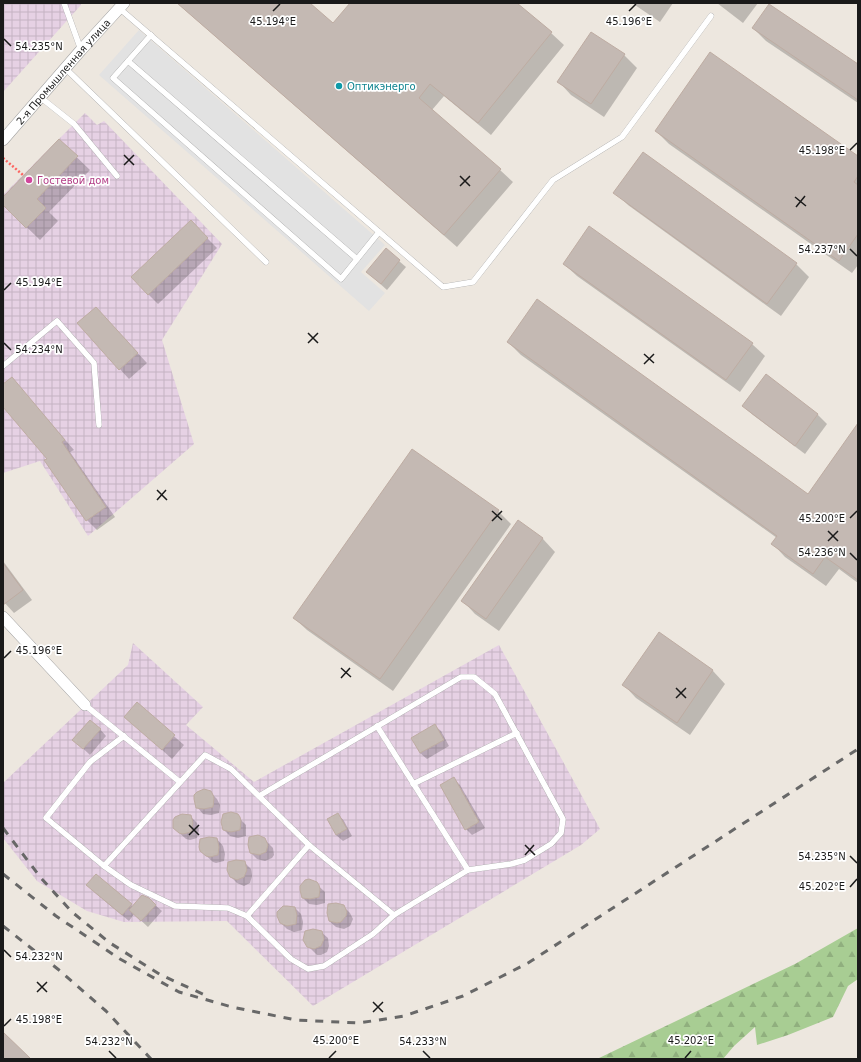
<svg xmlns="http://www.w3.org/2000/svg" width="861" height="1062" viewBox="0 0 861 1062" font-family="'DejaVu Sans',sans-serif">
  <style>
    .industrial { fill: url(#industrial-grid) }
    .forest { fill: url(#forest-firs) }
    .parking { fill: #e2e2e2 }
    .shadow { fill: #0003 }
    .building { fill: #c4b9b3; stroke: #beaca2 }
    .lines { fill: none; stroke-linecap: round; stroke-linejoin: round }
    .lane-casing { stroke: #a1a1a1; stroke-width: 6 }
    .street-casing { stroke: #a1a1a1; stroke-width: 12 }
    .path { stroke: #fc6561; stroke-width: 2.5; stroke-dasharray: 2 2; stroke-linecap: butt }
    .lane { stroke: #fff; stroke-width: 5.5 }
    .street { stroke: #fff; stroke-width: 11 }
    .rail { stroke: #686868; stroke-width: 3; stroke-dasharray: 8 8; stroke-linecap: butt }
    .ticks { fill: none; stroke: #1a1a1a; stroke-width: 1.5 }
    .culture-dot { fill: #0f9aa8; stroke: #fff; stroke-width: 1.5 }
    .hotel-dot { fill: #d1479c; stroke: #fff; stroke-width: 1.5 }
    .labels { text-anchor: middle; dominant-baseline: central; stroke-width: 3.5; stroke-linejoin: round; paint-order: stroke }
    .street-label { font-size: 10px; fill: #1a1a1a; stroke: #fff }
    .culture-label { font-size: 10px; fill: #0d838f; stroke: #fff; text-anchor: start }
    .hotel-label { font-size: 10px; fill: #b23c85; stroke: #fff; text-anchor: start }
    .ticks-label { font-size: 10px; text-anchor: middle; fill: #1a1a1a; stroke: #fff; stroke-width: 3.5; stroke-linejoin: round; paint-order: stroke }
  </style>
  <defs>
    <pattern id="industrial-grid" width="8" height="8" patternUnits="userSpaceOnUse"><rect width="8" height="8" fill="#e6d1e4"/><path d="M0 4h8M4 0v8" fill="none" stroke="#c5b3c3"/></pattern>
    <pattern id="forest-firs" width="22" height="20" patternUnits="userSpaceOnUse"><rect width="22" height="20" fill="#a8cd93"/><path d="M5 1l3.5 6h-7zM16 11l3.5 6h-7z" fill="#90af7e"/></pattern>
  </defs>
  <rect width="100%" height="100%" fill="#ede7df"/>
  <!-- industrial -->
  <g class="industrial">
    <polygon points="3,3 81,3 81,5 3,92"/>
    <polygon points="85,113 97,125 104,121 222,244 162,340 194,444 88,536 40,461 3,473 3,195"/>
    <polygon points="133,643 203,707 186,725 254,782 499,645 600,829 581,845 313,1006 227,921 124,922 87,911 37,881 3,838 3,783 128,665"/>
  </g>
  <!-- forest -->
  <polygon class="forest" points="858,928 858,979 848,986 833,1017 788,1035 757,1045 755,1027 734,1046 723,1059 597,1059 795,964"/>
  <!-- parking -->
  <polygon class="parking" points="139,30 385,245 361,272 385,293 369,311 99,75"/>
  <!-- shadow -->
  <g class="shadow">
    <polygon points="177,3 308,3 333,25 351,3 515,3 551,33 564,45 491,135 444,96 432,110 500,170 513,182 457,247"/>
    <polygon points="632,3 673,3 660,22"/>
    <polygon points="717,3 758,3 743,23"/>
    <polygon points="753,28 858,65 858,103 766,41"/>
    <polygon points="624,55 637,68 604,117 571,95 559,82"/>
    <polygon points="656,131 858,158 858,265 852,273 669,144"/>
    <polygon points="59,140 90,170 49,212 58,221 40,240 3,204 3,198"/>
    <polygon points="643,154 796,264 809,277 781,316 628,205 615,192"/>
    <polygon points="200,231 217,248 158,304 148,294"/>
    <polygon points="386,250 406,267 387,290 367,272"/>
    <polygon points="564,264 752,344 765,356 740,392 577,276"/>
    <polygon points="96,308 147,363 129,379 79,324"/>
    <polygon points="508,342 808,495 858,428 858,583 839,569 826,586 785,557 773,544 777,538 521,355"/>
    <polygon points="766,376 818,415 827,424 805,454 753,415 743,406"/>
    <polygon points="11,378 74,450 70,452 115,517 97,530 87,520 46,461 48,459 3,406 3,385"/>
    <polygon points="412,450 498,511 511,524 393,691 307,630 294,618"/>
    <polygon points="518,522 543,539 555,552 499,631 475,614 463,601"/>
    <polygon points="3,561 32,600 14,613 3,601"/>
    <polygon points="659,634 713,671 725,684 690,735 636,698 624,685"/>
    <polygon points="137,704 184,745 172,759 126,717"/>
    <polygon points="434,725 441,731 449,746 427,759 420,753"/>
    <polygon points="100,729 106,736 90,755 74,740"/>
    <polygon points="454,779 460,785 485,828 472,835 466,829"/>
    <polygon points="210,792 217,799 220,805 219,813 211,815 203,814 197,807"/>
    <polygon points="234,813 246,825 246,836 238,838 230,836 224,830"/>
    <polygon points="338,814 344,821 352,836 343,841 336,835"/>
    <polygon points="190,816 197,823 199,830 197,838 190,840 186,839 174,828"/>
    <polygon points="261,836 273,848 274,855 272,858 265,861 257,859 251,853"/>
    <polygon points="217,839 223,846 225,854 224,861 216,863 213,862 201,851"/>
    <polygon points="244,862 251,869 252,876 250,883 244,886 237,883 231,877"/>
    <polygon points="313,881 325,892 325,903 317,905 309,904 302,897"/>
    <polygon points="94,892 131,905 133,907 155,905 162,911 148,927 134,914 129,921"/>
    <polygon points="343,906 350,913 353,919 350,926 344,929 336,927 329,921"/>
    <polygon points="295,908 301,914 303,922 302,930 294,932 287,929 281,923"/>
    <polygon points="321,932 328,938 329,946 327,952 321,955 317,955 305,943"/>
  </g>
  <!-- building -->
  <g class="building">
    <polygon points="177,3 310,3 333,23 350,3 517,3 552,32 478,123 430,84 419,98 501,169 444,235"/>
    <polygon points="769,4 858,64 858,100 752,28"/>
    <polygon points="591,32 625,54 591,104 557,82"/>
    <polygon points="710,52 858,156 858,176 854,182 858,185 858,234 839,261 655,131"/>
    <polygon points="59,139 78,156 37,199 46,208 26,228 3,205 3,197"/>
    <polygon points="643,152 797,263 767,304 613,193"/>
    <polygon points="191,220 208,238 148,295 131,277"/>
    <polygon points="589,226 753,343 726,380 563,264"/>
    <polygon points="386,248 400,260 381,284 366,272"/>
    <polygon points="537,299 808,494 858,423 858,580 825,557 813,574 771,544 777,536 507,342"/>
    <polygon points="96,307 138,353 119,370 77,323"/>
    <polygon points="766,374 818,414 795,446 742,406"/>
    <polygon points="12,377 65,440 62,442 106,507 86,521 44,460 47,459 3,407 3,384"/>
    <polygon points="412,449 499,510 380,679 293,618"/>
    <polygon points="518,520 543,538 486,619 461,601"/>
    <polygon points="3,563 23,590 3,605"/>
    <polygon points="659,632 713,670 677,723 622,685"/>
    <polygon points="137,702 175,735 162,750 124,717"/>
    <polygon points="90,720 101,729 83,749 72,740"/>
    <polygon points="435,724 444,740 420,753 411,738"/>
    <polygon points="454,777 479,822 465,830 440,785"/>
    <polygon points="204,789 211,791 213,795 214,798 213,807 204,809 196,808 194,799 194,795 197,792"/>
    <polygon points="231,812 238,814 240,817 241,821 240,830 231,832 223,830 221,822 223,814"/>
    <polygon points="338,813 347,829 336,835 327,819"/>
    <polygon points="182,814 191,815 193,823 191,832 183,834 179,833 173,828 173,820 175,817"/>
    <polygon points="258,835 265,838 268,845 266,852 259,855 250,853 248,845 249,837"/>
    <polygon points="209,837 217,838 219,847 218,855 210,857 206,856 200,851 199,847 200,839"/>
    <polygon points="236,860 245,861 247,870 244,877 237,880 230,877 227,870 228,862"/>
    <polygon points="96,874 132,904 122,915 86,885"/>
    <polygon points="309,879 317,882 319,885 320,889 319,897 310,899 302,898 300,890 300,886 305,880"/>
    <polygon points="142,895 149,898 156,905 141,921 129,910"/>
    <polygon points="336,903 344,905 347,912 346,916 341,922 337,923 329,921 327,913 328,904"/>
    <polygon points="283,906 287,906 295,907 297,915 296,924 287,926 280,923 277,916 277,912"/>
    <polygon points="313,929 322,931 324,939 321,946 314,949 307,947 303,940 305,931"/>
    <polygon points="3,1032 31,1059 3,1059"/>
  </g>
  <g class="lines">
    <defs>
      <g id="lane">
        <polyline points="64,3 81,50"/>
        <polyline points="119,8 443,287 473,282 553,180 622,137 711,16"/>
        <polyline points="151,35 113,78 341,279 379,232"/>
        <polyline points="128,61 357,259"/>
        <polyline points="65,68 266,262"/>
        <polyline points="40,97 74,124 117,176"/>
        <polyline points="3,366 57,321 94,363 99,425"/>
        <polyline points="85,705 180,782"/>
        <polyline points="377,726 468,870"/>
        <polyline points="124,736 90,762 46,818 104,866 205,755 231,769 309,845 394,915"/>
        <polyline points="413,784 517,733"/>
        <polyline points="104,866 131,885 175,906 228,908 247,916 291,959 308,969 324,966 373,934 394,915 468,870 511,864 525,860 551,844 561,833 563,819 495,694 474,677 461,677 259,796"/>
        <polyline points="247,916 309,845"/>
      </g>
      <g id="street">
        <path id="s1" d="M3 140 81 50 124 3"/>
        <polyline points="3,617 85,705"/>
      </g>
    </defs>
    <!-- lane casing -->
    <use href="#lane" class="lane-casing"/>
    <!-- street casing -->
    <use href="#street" class="street-casing"/>
    <!-- path -->
    <polyline class="path" points="3,158 23,175"/>
    <!-- lane -->
    <use href="#lane" class="lane"/>
    <!-- street -->
    <use href="#street" class="street"/>
    <!-- rail -->
    <g class="rail">
      <polyline points="3,828 41,878 72,912 110,943 161,975 205,995"/>
      <polyline points="3,874 56,916 120,959 179,992 232,1007 296,1020 359,1023 404,1016 463,996 528,963 858,749"/>
      <polyline points="3,926 59,970 106,1011 151,1059"/>
    </g>
  </g>
  <!-- ticks -->
  <path class="ticks" d="M273 11 280 4M629 11 636 4M4 39 11 46M850 150 857 143M124 155 134 165M124 165 134 155M460 176 470 186M460 186 470 176M795 197 806 206M796 207 805 196M850 249 857 256M4 290 11 283M308 333 318 343M4 343 11 350M308 343 318 333M644 354 654 363M644 364 654 354M157 490 167 500M157 500 166 490M492 511 502 520M850 518 857 511M492 521 502 511M828 531 838 541M828 541 838 531M850 553 857 560M4 658 11 651M341 668 351 677M341 678 350 668M676 688 686 698M676 698 686 688M189 825 199 835M189 835 199 825M525 845 535 855M525 855 534 845M850 856 857 863M850 887 857 879M4 950 11 957M37 982 47 992M37 992 47 982M373 1002 383 1012M373 1012 383 1002M4 1026 11 1019M109 1051 116 1058M423 1051 430 1058M329 1058 336 1051M685 1058 691 1051"/>
  <!-- markers -->
  <circle class="culture-dot" cx="339" cy="86" r="4"/>
  <circle class="hotel-dot" cx="29" cy="180" r="4"/>
  <g class="labels">
    <!-- street labels -->
    <g class="street-label">
      <text stroke="none"><textPath href="#s1" startOffset="91">2-я Промышленная улица</textPath></text>
    </g>
    <!-- culture labels -->
    <g class="culture-label">
      <text x="347" y="86">Оптикэнерго</text>
    </g>
    <!-- hotel labels -->
    <g class="hotel-label">
      <text x="37" y="180">Гостевой дом</text>
    </g>
  </g>
  <g class="ticks-label">
    <text x="273" y="25">45.194°E</text>
    <text x="629" y="25">45.196°E</text>
    <text x="39" y="50">54.235°N</text>
    <text x="822" y="154">45.198°E</text>
    <text x="822" y="253">54.237°N</text>
    <text x="39" y="286">45.194°E</text>
    <text x="39" y="353">54.234°N</text>
    <text x="822" y="522">45.200°E</text>
    <text x="822" y="556">54.236°N</text>
    <text x="39" y="654">45.196°E</text>
    <text x="822" y="860">54.235°N</text>
    <text x="822" y="890">45.202°E</text>
    <text x="39" y="960">54.232°N</text>
    <text x="39" y="1023">45.198°E</text>
    <text x="336" y="1044">45.200°E</text>
    <text x="691" y="1044">45.202°E</text>
    <text x="109" y="1045">54.232°N</text>
    <text x="423" y="1045">54.233°N</text>
  </g>
  <!-- border -->
  <rect width="861" height="1062" fill="none" stroke="#1a1a1a" stroke-width="8"/>
</svg>
